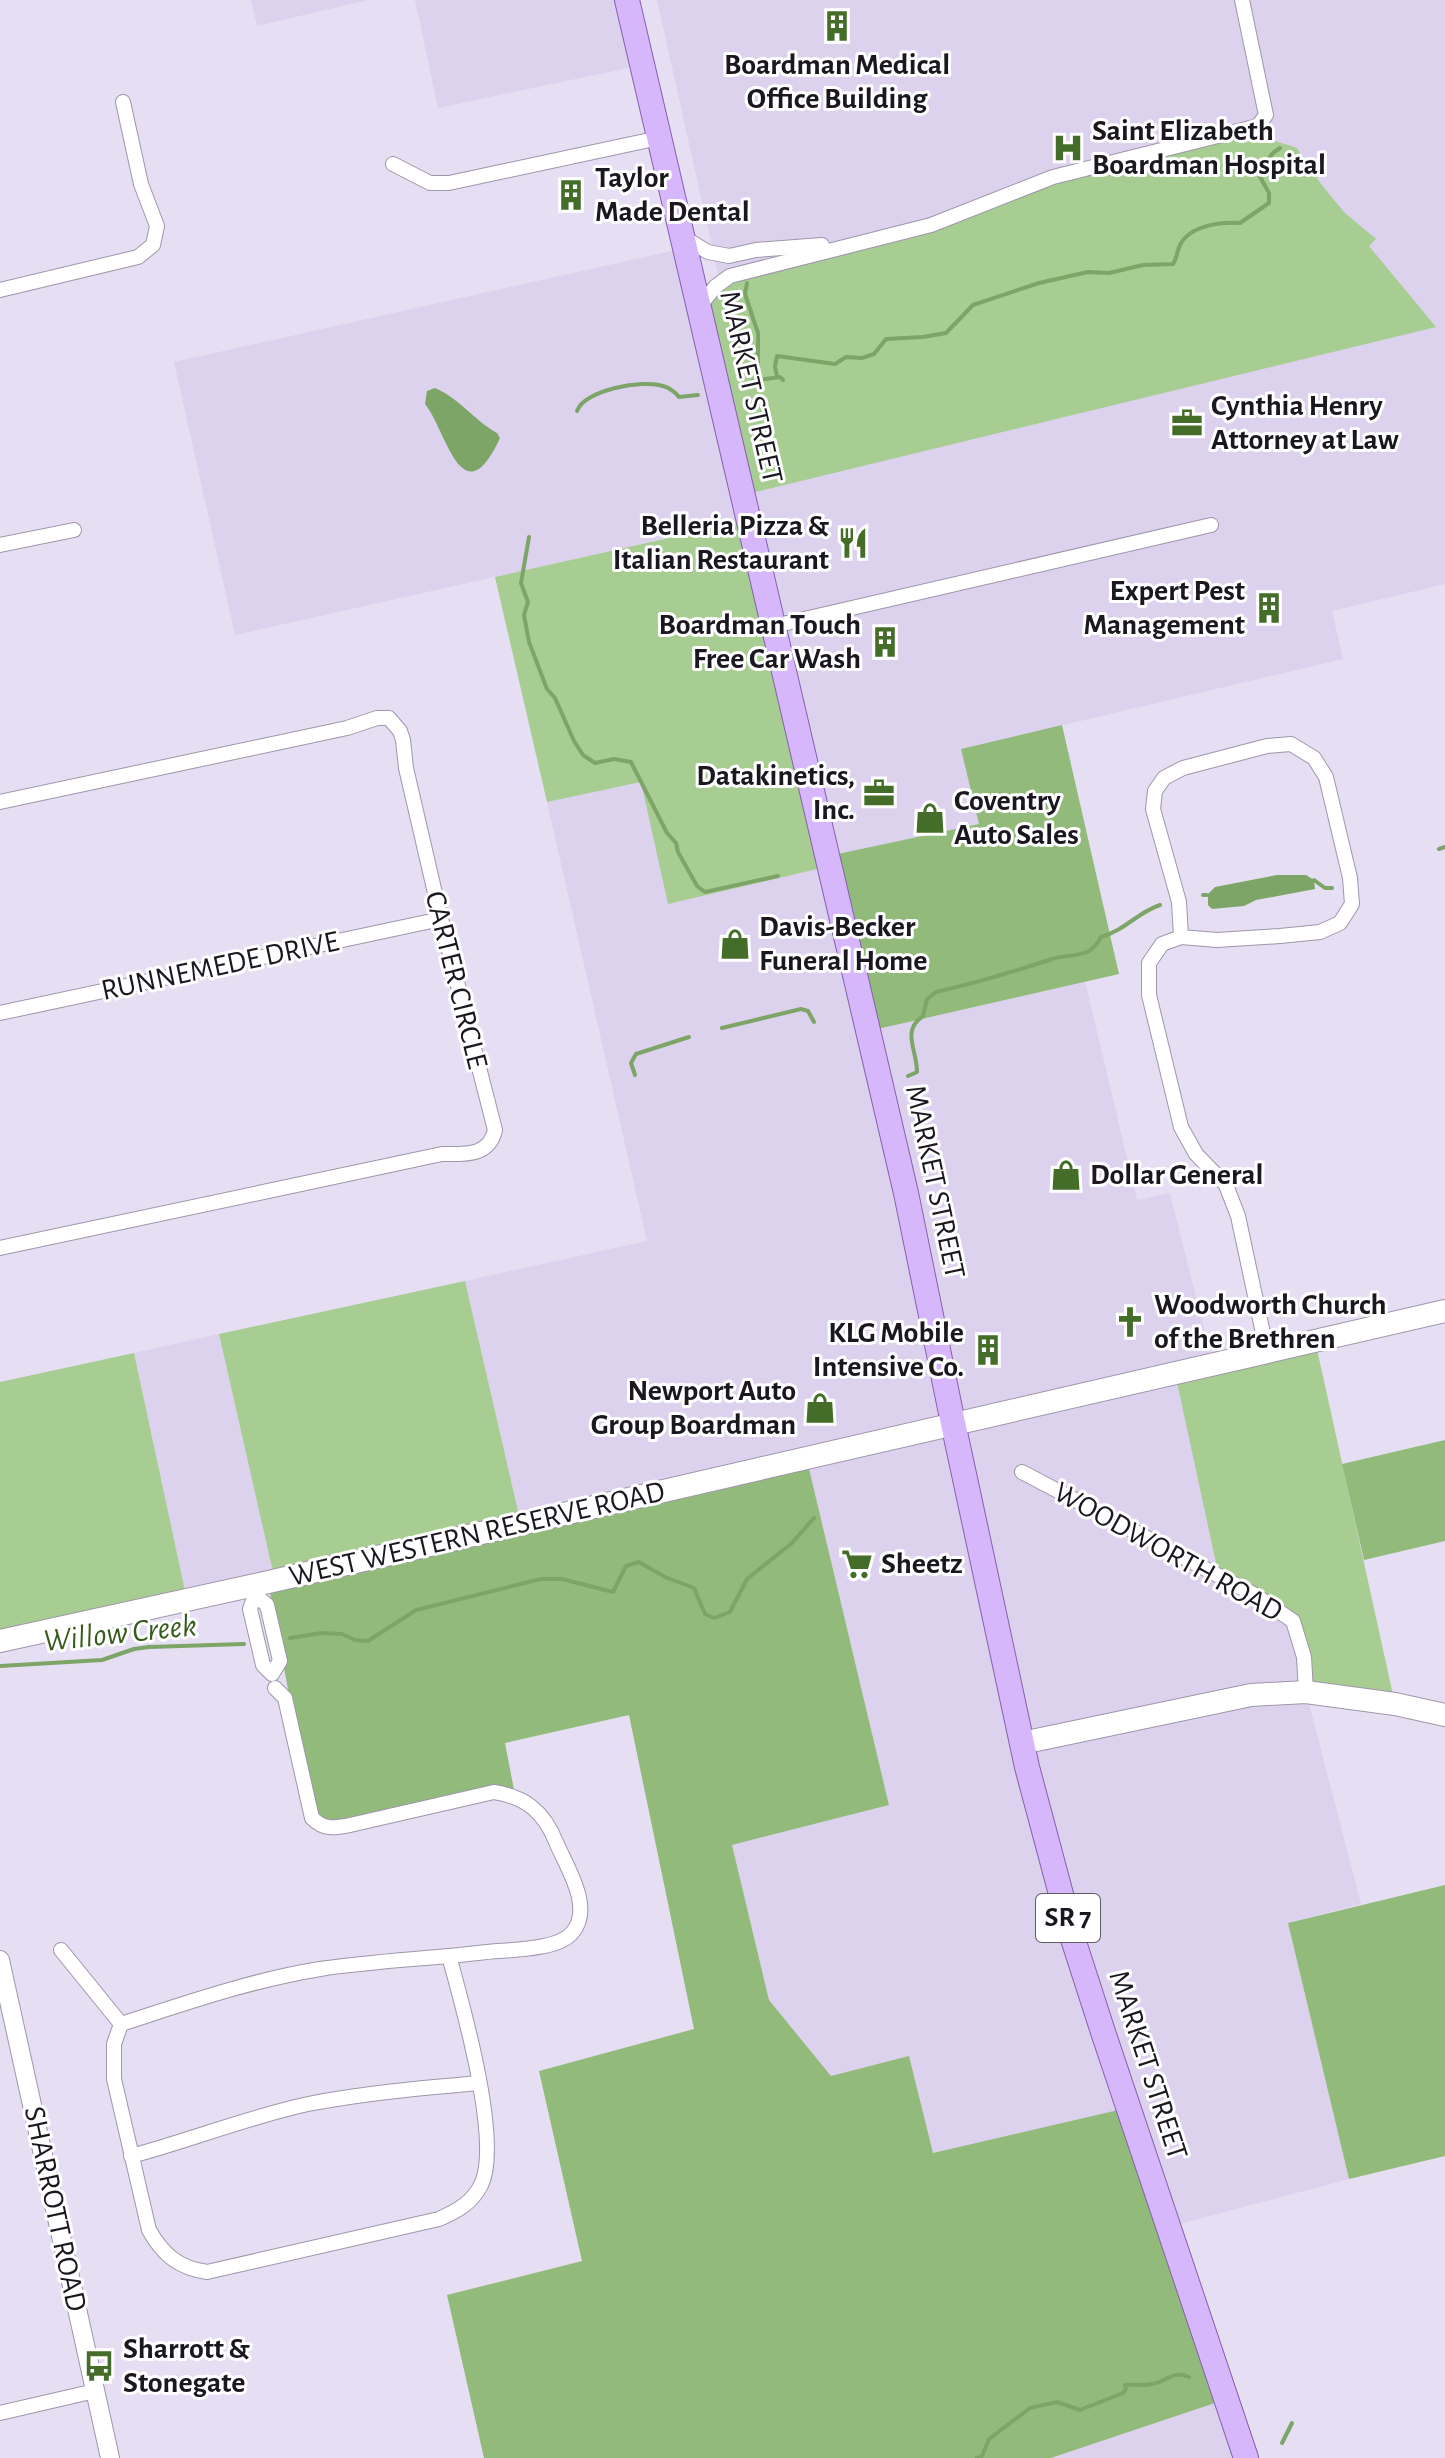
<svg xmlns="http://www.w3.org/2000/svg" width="1445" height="2458" viewBox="0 0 1445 2458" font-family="'Alegreya Sans',sans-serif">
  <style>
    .built { fill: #ddd2ee }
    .green { fill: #a7cd92 }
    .forest { fill: #92bb7b }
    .water { fill: #7da567 }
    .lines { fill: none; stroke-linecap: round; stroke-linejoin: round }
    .stream { stroke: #7da567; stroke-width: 4 }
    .minor-casing { stroke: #9e96a9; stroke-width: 16 }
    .tertiary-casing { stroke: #9e96a9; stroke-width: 20 }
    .secondary-casing { stroke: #9e96a9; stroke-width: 24 }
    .primary-casing { stroke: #8360ac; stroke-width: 26 }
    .minor { stroke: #fff; stroke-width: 14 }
    .tertiary { stroke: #fff; stroke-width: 18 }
    .secondary { stroke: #fff; stroke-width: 22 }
    .primary { stroke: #d7b7fb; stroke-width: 24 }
    .labels { text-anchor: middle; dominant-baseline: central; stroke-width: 6; stroke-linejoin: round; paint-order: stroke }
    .shield { fill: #fff; stroke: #5f5d62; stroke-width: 2 }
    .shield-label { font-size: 28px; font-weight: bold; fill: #1a171f }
    .poi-label { font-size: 30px; font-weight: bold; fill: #1a171f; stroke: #fff; text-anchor: start }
    .street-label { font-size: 30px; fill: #1a171f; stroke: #fff }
    .water-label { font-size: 32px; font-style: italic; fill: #355b1b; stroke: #fff }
  </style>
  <rect width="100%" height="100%" fill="#e6def3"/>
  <!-- built -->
  <g class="built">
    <polygon points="251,0 368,0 257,26"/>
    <polygon points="415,0 627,0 642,65 438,108"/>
    <polygon points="657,0 1445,0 1445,584 1332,611 1343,659 962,749 980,824 828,856 749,520 235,635 174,362 685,248 744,495 773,486 723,296"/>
    <polygon points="641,781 830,866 869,1031 1085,981 1137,1200 1170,1193 1213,1364 1293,1621 1306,1692 1361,1904 1288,1923 1349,2179 1168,2227 1127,2109 933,2153 831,2076 769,2000 732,1845 889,1805 806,1457 521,1524 465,1281 647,1241 547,802"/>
    <polygon points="219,1334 275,1581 187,1600 134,1353"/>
    <polygon points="1227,2399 1246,2458 1051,2458"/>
  </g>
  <!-- green -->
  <g class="green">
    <polygon points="1254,134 1297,148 1321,184 1344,212 1376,239 1369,246 1436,327 743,495 699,307 734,279 938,230 1012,199 1086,174"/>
    <polygon points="749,520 830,866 668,904 641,782 547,802 495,577"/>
    <polygon points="465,1281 521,1524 275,1581 219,1334"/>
    <polygon points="1315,1340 1395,1704 1306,1692 1293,1621 1219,1577 1175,1373"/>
    <polygon points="134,1353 187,1600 0,1642 0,1382"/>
  </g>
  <!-- forest -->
  <g class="forest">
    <polygon points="1062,725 1119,974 869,1031 828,856 979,824 961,749"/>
    <polygon points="1445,1440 1445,1541 1364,1560 1342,1464"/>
    <polygon points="806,1456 889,1805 732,1845 769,2000 831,2076 909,2056 933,2153 1127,2108 1227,2399 1051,2458 484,2458 447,2295 582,2261 539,2071 694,2029 629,1715 505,1743 515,1795 494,1792 350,1825 312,1818 268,1582"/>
    <polygon points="1445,1885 1445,2156 1349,2179 1288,1923"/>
  </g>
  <!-- water -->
  <g class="water">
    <path d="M435 388C459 398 474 420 497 433L500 438C462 520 446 429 425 404L427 391Z"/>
    <polygon points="1277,875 1306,875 1314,880 1315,889 1256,900 1244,906 1212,909 1208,905 1208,894 1215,887"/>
  </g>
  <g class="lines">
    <!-- stream -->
    <g class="stream">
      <polyline points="747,283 745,294 758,333 758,380"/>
      <path d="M777 377 775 366 777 356 835 364 846 357 862 358 874 354 886 339 923 337 946 333 973 305 1039 283 1088 272 1109 273 1143 265 1173 264C1177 258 1177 251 1180 245 1190 225 1221 222 1240 223L1269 203V193L1259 175 1260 169 1273 153 1280 148"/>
      <polyline points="752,381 780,377 783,380"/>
      <path d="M577 411C584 390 643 379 663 386 670 388 675 392 679 397L698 395"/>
      <polyline points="529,537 521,583 528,602 524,615 529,642 547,689 555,698 574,741 583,755 595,763 614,759 631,762 667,833 676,843 678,852 697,886 705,892 778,876"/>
      <polyline points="1439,849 1445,847"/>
      <polyline points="1314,880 1325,888 1332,888"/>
      <polyline points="1203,895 1207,895"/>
      <polyline points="722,1028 801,1009 808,1011 814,1022"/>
      <polyline points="635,1075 631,1063 636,1054 689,1037"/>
      <path d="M908 1076 917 1072C917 1049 901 1031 923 1016L927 999 936 992C976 983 1013 972 1052 959 1064 955 1077 957 1089 951 1095 947 1098 943 1101 937 1124 931 1138 912 1160 905"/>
      <polyline points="290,1638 322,1633 342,1634 355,1640 368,1641 416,1610 541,1579 562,1579 613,1592 626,1566 639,1562 665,1577 694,1588 705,1614 714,1618 730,1612 747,1579 792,1543 814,1518"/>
      <polyline points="0,1666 102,1660 134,1649 149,1647 244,1644"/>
      <polyline points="1282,2443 1292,2423"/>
      <path d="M977 2458 982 2456 989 2439 1030 2408 1057 2402 1080 2410 1123 2393 1126 2389 1125 2385C1133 2384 1143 2386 1152 2384 1167 2382 1172 2370 1189 2377"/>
    </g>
    <defs>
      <g id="minor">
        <polyline points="393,164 430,183 449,183 659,138"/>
        <polyline points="683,237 708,252 729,256 756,250 822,245"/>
        <polyline points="0,290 138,257 153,245 157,226 141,184 123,102"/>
        <polyline points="699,307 715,287 730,276 931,225 1053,177 1258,126 1266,115 1242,0"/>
        <polyline points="0,545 74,530"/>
        <polyline points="774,626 1211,525"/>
        <path d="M0 802 347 728 377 718H389L400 731 403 740 406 768 441 919 495 1130C489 1157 464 1154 442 1154L0 1248"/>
        <polyline points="1181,937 1179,902 1153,809 1155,791 1164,778 1183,768 1267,746 1291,744 1314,758 1326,777 1350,878 1352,904 1340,923 1320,932 1280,936 1217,940 1181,937 1162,944 1149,963 1149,995 1181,1127 1196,1154 1226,1185 1238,1216 1267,1352"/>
        <polyline points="0,1013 441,919"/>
        <polyline points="1022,1472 1255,1595 1293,1621 1304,1657 1306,1692"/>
        <polyline points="253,1585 255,1595 250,1609 263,1665 272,1674 280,1661 267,1605 255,1595"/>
        <path d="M61 1950 121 2024 114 2044V2079L149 2230C163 2255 179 2268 207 2272L439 2219C457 2211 472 2203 481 2185 502 2143 462 2003 449 1956"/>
        <path d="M121 2024C186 2003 252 1980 320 1969 373 1961 425 1959 478 1953 503 1949 555 1952 572 1933 594 1908 567 1868 556 1842 544 1812 526 1797 494 1792L350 1825C334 1828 324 1830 312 1818L285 1698 275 1688"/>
        <path d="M131 2156C191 2140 248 2117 308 2104 365 2093 422 2088 479 2083"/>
        <polyline points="0,2413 95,2391"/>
      </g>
      <polyline id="tertiary" points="0,1960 110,2458"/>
      <g id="secondary">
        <polyline points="0,1641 264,1583 1445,1311"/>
        <polyline points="1022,1743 1251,1695 1306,1692 1395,1704 1445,1715"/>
      </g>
      <polyline id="primary" points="627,0 906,1193 953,1423 1027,1767 1073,1939 1103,2032 1246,2458"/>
    </defs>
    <!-- minor casing -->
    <use href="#minor" class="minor-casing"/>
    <!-- tertiary casing -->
    <use href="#tertiary" class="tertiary-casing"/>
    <!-- secondary casing -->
    <use href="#secondary" class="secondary-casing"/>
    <!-- primary casing -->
    <use href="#primary" class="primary-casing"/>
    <!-- minor -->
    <use href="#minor" class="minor"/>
    <!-- tertiary -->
    <use href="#tertiary" class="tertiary"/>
    <!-- secondary -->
    <use href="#secondary" class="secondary"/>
    <!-- primary -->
    <use href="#primary" class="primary"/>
  </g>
  <!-- icons -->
  <defs>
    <symbol id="building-bare" viewBox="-9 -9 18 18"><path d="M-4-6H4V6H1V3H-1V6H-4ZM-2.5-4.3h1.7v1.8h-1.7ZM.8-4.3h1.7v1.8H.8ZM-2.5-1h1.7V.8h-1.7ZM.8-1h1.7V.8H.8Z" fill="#446d29" stroke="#fff" stroke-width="2.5" paint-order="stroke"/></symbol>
    <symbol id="hospital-bare" viewBox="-9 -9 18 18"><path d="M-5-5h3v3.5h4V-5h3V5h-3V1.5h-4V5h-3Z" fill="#446d29" stroke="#fff" stroke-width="2.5" paint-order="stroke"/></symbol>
    <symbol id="office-bare" viewBox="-9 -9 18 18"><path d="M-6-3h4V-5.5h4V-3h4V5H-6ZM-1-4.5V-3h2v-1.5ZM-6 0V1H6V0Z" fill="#446d29" stroke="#fff" stroke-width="2.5" paint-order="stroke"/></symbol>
    <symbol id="restaurant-bare" viewBox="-9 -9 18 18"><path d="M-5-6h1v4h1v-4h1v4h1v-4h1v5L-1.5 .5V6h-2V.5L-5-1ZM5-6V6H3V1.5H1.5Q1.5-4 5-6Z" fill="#446d29" stroke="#fff" stroke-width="2.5" paint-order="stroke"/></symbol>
    <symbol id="shop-bare" viewBox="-9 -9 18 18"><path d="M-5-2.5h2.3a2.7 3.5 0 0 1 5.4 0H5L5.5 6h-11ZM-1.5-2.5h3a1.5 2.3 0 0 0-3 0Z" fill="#446d29" stroke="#fff" stroke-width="2.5" paint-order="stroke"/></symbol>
    <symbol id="church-bare" viewBox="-9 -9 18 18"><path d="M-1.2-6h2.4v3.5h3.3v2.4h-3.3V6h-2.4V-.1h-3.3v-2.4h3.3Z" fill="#446d29" stroke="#fff" stroke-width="2.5" paint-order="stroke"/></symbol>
    <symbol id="supermarket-bare" viewBox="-9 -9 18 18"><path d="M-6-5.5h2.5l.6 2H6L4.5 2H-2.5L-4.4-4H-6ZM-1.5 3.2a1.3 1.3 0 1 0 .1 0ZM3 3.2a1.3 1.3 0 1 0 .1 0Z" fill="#446d29" stroke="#fff" stroke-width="2.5" paint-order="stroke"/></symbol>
    <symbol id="bus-bare" viewBox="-9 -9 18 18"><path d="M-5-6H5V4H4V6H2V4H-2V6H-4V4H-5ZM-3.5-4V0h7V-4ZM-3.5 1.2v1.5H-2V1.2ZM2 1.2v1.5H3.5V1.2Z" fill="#446d29" stroke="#fff" stroke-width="2.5" paint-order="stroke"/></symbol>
  </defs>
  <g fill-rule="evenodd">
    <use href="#building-bare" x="815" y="4" width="44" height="44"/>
    <use href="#hospital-bare" x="1046" y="126" width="44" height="44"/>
    <use href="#building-bare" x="549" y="173" width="44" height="44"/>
    <use href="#office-bare" x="1165" y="401" width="44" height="44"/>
    <use href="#restaurant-bare" x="831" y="521" width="44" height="44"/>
    <use href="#building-bare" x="1247" y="586" width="44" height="44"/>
    <use href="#building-bare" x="863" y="620" width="44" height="44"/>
    <use href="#office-bare" x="857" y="771" width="44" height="44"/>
    <use href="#shop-bare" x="908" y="796" width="44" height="44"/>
    <use href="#shop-bare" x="713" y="922" width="44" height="44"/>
    <use href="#shop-bare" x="1044" y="1153" width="44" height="44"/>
    <use href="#church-bare" x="1108" y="1300" width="44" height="44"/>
    <use href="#building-bare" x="966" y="1328" width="44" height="44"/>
    <use href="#shop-bare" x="798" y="1386" width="44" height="44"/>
    <use href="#supermarket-bare" x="835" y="1542" width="44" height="44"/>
    <use href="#bus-bare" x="77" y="2344" width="44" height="44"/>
  </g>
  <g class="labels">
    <!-- shield labels -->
    <rect class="shield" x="1036" y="1894" width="64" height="48" rx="6"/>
    <g class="shield-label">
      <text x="1068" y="1918">SR 7</text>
    </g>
    <!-- poi labels -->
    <g class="poi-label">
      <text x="837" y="65" text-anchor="middle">Boardman Medical<tspan x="837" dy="34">Office Building</tspan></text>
      <text x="1092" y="131">Saint Elizabeth<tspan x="1092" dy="34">Boardman Hospital</tspan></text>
      <text x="595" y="178">Taylor<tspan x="595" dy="34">Made Dental</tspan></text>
      <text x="1211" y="406">Cynthia Henry<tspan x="1211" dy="34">Attorney at Law</tspan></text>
      <text x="829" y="526" text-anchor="end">Belleria Pizza &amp;<tspan x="829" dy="34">Italian Restaurant</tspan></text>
      <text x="1245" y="591" text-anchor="end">Expert Pest<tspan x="1245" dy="34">Management</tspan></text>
      <text x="861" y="625" text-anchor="end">Boardman Touch<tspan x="861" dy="34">Free Car Wash</tspan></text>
      <text x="855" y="776" text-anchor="end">Datakinetics,<tspan x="855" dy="34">Inc.</tspan></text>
      <text x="954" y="801">Coventry<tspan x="954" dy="34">Auto Sales</tspan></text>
      <text x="759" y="927">Davis-Becker<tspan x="759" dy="34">Funeral Home</tspan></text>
      <text x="1090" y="1175">Dollar General</text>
      <text x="1154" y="1305">Woodworth Church<tspan x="1154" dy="34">of the Brethren</tspan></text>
      <text x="964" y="1333" text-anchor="end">KLG Mobile<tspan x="964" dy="34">Intensive Co.</tspan></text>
      <text x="796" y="1391" text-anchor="end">Newport Auto<tspan x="796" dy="34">Group Boardman</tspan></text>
      <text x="881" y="1564">Sheetz</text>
      <text x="123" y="2349">Sharrott &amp;<tspan x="123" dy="34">Stonegate</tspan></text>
    </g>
    <!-- street labels -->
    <g class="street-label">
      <text transform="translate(751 387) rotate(77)">MARKET STREET</text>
      <text transform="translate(220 966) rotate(-12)">RUNNEMEDE DRIVE</text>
      <text transform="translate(456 980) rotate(76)">CARTER CIRCLE</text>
      <text transform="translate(935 1182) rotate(78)">MARKET STREET</text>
      <text transform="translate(477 1534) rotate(-13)">WEST WESTERN RESERVE ROAD</text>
      <text transform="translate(1168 1552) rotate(29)">WOODWORTH ROAD</text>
      <text transform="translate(1148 2065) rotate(72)">MARKET STREET</text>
      <text transform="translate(55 2209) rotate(78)">SHARROTT ROAD</text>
    </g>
    <!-- water labels -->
    <g class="water-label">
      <text transform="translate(120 1633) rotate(-6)">Willow Creek</text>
    </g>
  </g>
</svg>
